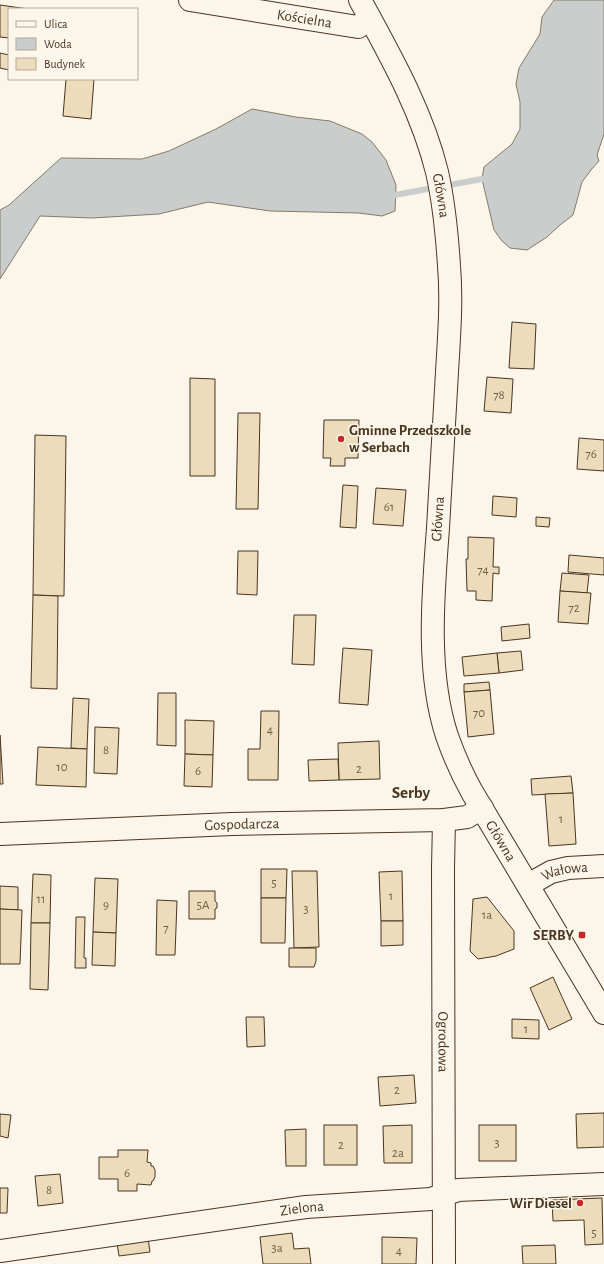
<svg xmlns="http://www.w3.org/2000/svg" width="604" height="1264" font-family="'Alegreya Sans',sans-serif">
<rect width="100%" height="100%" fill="#fbf6e9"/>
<g fill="#c9cecd" stroke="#887966">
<polygon points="554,0 604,0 604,134 597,155 599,161 591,170 582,182 573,215 560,225 547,237 527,250 510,248 502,241 494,230 482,179 484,167 512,144 520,129 520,102 516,84 519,68 540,34 542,17"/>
<polygon points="252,109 296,117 330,121 362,134 372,142 386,160 396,185 395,211 382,216 359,213 270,211 208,202 159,214 92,218 40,216 0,279 0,210 9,205 61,158 142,159 169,151 216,129"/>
</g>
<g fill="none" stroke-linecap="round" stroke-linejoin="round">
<polyline stroke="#c9cecd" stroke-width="6" points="395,195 482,179"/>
</g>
<g fill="#ecdcbc" stroke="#4a3520">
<polygon points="0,5 28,9 9,9 9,38 0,37"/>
<polygon points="0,53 9,55 9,70 0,68"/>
<polygon points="66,79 94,79 91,119 63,116"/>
<polygon points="512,322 536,324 534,369 509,368"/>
<polygon points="487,377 513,379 511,413 484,411"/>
<polygon points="190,378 215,379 215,476 190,476"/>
<polygon points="238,413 260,413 258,509 236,509"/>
<polygon points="324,420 359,420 358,458 345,458 345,466 330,466 331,458 323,458"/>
<polygon points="35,435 66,436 64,596 33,595"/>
<polygon points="579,438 604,440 604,471 577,469"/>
<polygon points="343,485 358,486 356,528 340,527"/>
<polygon points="376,488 406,490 403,526 373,524"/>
<polygon points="493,496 517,498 516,517 492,515"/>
<polygon points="536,517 550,518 549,527 536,526"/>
<polygon points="468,537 494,538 493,567 499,567 499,574 493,573 492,601 476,600 476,591 467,591 466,559 468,559"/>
<polygon points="238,551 258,551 257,595 237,594"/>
<polygon points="569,555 604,558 604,575 568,572"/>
<polygon points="562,573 589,575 587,593 560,591"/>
<polygon points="560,591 591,593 588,624 558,622"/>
<polygon points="33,595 58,596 57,689 31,688"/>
<polygon points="294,615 316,615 314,665 292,664"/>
<polygon points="529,624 530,638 502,641 501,627"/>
<polygon points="343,648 372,650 368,705 339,703"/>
<polygon points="521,651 523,670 499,673 497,653"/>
<polygon points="497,653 499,673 464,676 462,657"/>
<polygon points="489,682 490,690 464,692 464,684"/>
<polygon points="490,690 494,734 468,737 464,692"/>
<polygon points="158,693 176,693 176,746 157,745"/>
<polygon points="73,698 89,699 87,749 71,748"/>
<polygon points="261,711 279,711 278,780 248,780 248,749 260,749"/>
<polygon points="185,720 214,721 213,755 185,754"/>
<polygon points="95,727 119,728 117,774 94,773"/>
<polygon points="0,735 3,784 0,784"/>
<polygon points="379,741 380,779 339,780 338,743"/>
<polygon points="38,747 87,749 86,787 36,785"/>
<polygon points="185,754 213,755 212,787 184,786"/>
<polygon points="338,759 339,780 309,781 308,760"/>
<polygon points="571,776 573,793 532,795 531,779"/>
<polygon points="573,793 576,844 549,846 545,794"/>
<polygon points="261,869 287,869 286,898 261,898"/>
<polygon points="292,871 317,871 319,947 294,948"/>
<polygon points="402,871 403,921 381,921 379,872"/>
<polygon points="33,874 51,875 50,923 31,923"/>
<polygon points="95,878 118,879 116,933 93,932"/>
<polygon points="0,886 18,887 18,910 0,909"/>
<polygon points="189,891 215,891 215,901 217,903 217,908 215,909 215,919 189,919"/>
<polygon points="487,897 514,931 514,949 496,956 478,959 470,951 473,899"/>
<polygon points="261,898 286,898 285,943 261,943"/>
<polygon points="157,900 177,901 175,955 156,955"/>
<polygon points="0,909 22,910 20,964 0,964"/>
<polygon points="76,917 85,917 84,958 86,958 86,968 75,968"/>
<polygon points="381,921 403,921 403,945 381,946"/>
<polygon points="31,923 50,923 48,990 30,989"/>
<polygon points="93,932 116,933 115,966 92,965"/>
<polygon points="289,948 316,948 316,961 314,967 289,967"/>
<polygon points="553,977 572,1019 549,1030 530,988"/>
<polygon points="246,1017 264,1017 265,1046 247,1047"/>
<polygon points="512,1019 539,1020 539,1039 512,1038"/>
<polygon points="414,1075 416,1103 380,1106 378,1077"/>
<polygon points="604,1113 604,1147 577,1148 576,1114"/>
<polygon points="0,1114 11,1115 8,1138 0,1136"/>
<rect x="324" y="1125" width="33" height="40"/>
<polygon points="412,1125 412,1163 384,1163 383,1126"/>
<rect x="479" y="1125" width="37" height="36"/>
<polygon points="306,1129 306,1166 286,1166 285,1130"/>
<polygon points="118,1150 148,1150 147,1162 151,1163 151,1166 153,1166 155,1170 155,1177 153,1181 152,1181 151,1185 137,1184 137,1191 118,1191 118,1179 99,1179 99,1157 118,1157"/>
<polygon points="60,1174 63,1203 38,1206 35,1176"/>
<polygon points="0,1188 8,1188 7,1213 0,1213"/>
<polygon points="602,1198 603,1244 585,1245 584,1220 553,1221 552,1200"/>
<polygon points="292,1233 294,1249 309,1248 311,1264 263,1264 260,1237"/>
<polygon points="382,1237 417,1238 416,1264 382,1264"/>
<polygon points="148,1238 150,1252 119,1256 117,1243"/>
<polygon points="555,1245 556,1264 523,1264 522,1246"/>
</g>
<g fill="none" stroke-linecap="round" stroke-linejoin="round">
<defs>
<g id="minor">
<path id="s1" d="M 190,0 L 358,27 L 370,19"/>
<path id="s2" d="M 444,820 L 443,868 L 444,1264"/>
<path id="s3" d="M 0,834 L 232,824 L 444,820 L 467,817 L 482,808"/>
<path id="s4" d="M 528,885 L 551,872 L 568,868 L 604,866"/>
<path id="s5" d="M 0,1251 L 306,1207 L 431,1199 L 458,1190 L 604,1184"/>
</g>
<g id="major">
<path id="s6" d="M 360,0 C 390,55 422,111 437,172 C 444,203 447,234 449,266 C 452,301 449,337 447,372 C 444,424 441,476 438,528 C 433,595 426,672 447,736 C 454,756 462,774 472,792 L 604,1013"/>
</g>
</defs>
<use href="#minor" stroke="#4a3520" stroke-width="24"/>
<use href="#major" stroke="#4a3520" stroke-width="24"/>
<use href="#minor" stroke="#fbf6e9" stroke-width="22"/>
<use href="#major" stroke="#fbf6e9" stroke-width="22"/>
</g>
<g fill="#c62828" stroke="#fbf6e9" stroke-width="1.5">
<circle cx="341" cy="439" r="4"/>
<rect x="578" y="931" width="8" height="8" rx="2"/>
<circle cx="580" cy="1203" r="4"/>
</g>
<g text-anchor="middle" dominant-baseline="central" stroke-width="3" stroke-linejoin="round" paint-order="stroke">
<g font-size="13" fill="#725f47">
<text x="499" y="395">78</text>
<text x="591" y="454">76</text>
<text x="389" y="507">61</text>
<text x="483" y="570">74</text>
<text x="574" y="608">72</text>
<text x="479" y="713">70</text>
<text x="270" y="730">4</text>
<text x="106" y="750">8</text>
<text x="62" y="767">10</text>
<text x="359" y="769">2</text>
<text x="198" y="771">6</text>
<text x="561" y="819">1</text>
<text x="274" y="883">5</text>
<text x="391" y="896">1</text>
<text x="41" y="899">11</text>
<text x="106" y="905">9</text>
<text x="203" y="905">5A</text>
<text x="306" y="909">3</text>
<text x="487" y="915">1a</text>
<text x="166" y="928">7</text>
<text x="526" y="1029">1</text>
<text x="397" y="1090">2</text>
<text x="497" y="1143">3</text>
<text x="341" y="1145">2</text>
<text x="398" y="1153">2a</text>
<text x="127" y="1173">6</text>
<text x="49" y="1190">8</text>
<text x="594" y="1233">5</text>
<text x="277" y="1248">3a</text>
<text x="399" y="1251">4</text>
</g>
<g font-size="15" fill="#4a3520" stroke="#fbf6e9">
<text stroke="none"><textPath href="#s1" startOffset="116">Kościelna</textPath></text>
<text stroke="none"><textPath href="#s6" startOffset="213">Główna</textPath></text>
<text transform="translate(438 519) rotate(-86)">Główna</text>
<text stroke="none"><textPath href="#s3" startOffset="242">Gospodarcza</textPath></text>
<text stroke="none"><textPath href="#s6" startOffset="874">Główna</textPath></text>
<text stroke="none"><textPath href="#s4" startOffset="40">Wałowa</textPath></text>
<text stroke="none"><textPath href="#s2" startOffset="222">Ogrodowa</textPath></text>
<text stroke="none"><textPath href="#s5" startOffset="305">Zielona</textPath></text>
</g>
<g font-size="15" font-weight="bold" fill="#4a3520" stroke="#fbf6e9" text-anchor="end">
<text x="349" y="430" text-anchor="start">Gminne Przedszkole<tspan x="349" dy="17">w Serbach</tspan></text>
<text x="574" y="935">SERBY</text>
<text x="572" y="1203">Wir Diesel</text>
</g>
<g font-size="17" font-weight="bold" fill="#4a3520" stroke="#fbf6e9">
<text x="411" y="792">Serby</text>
</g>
</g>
<rect x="8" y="8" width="130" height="72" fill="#fbf6e9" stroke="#b4a999"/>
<rect x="16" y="21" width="20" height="6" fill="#fbf6e9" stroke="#b4a999"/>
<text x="44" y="28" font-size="12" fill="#4a3520">Ulica</text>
<rect x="16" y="38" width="20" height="12" fill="#c9cecd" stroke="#b4a999"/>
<text x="44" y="48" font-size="12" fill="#4a3520">Woda</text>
<rect x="16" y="58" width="20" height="12" fill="#ecdcbc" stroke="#b4a999"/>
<text x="44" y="68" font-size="12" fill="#4a3520">Budynek</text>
</svg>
